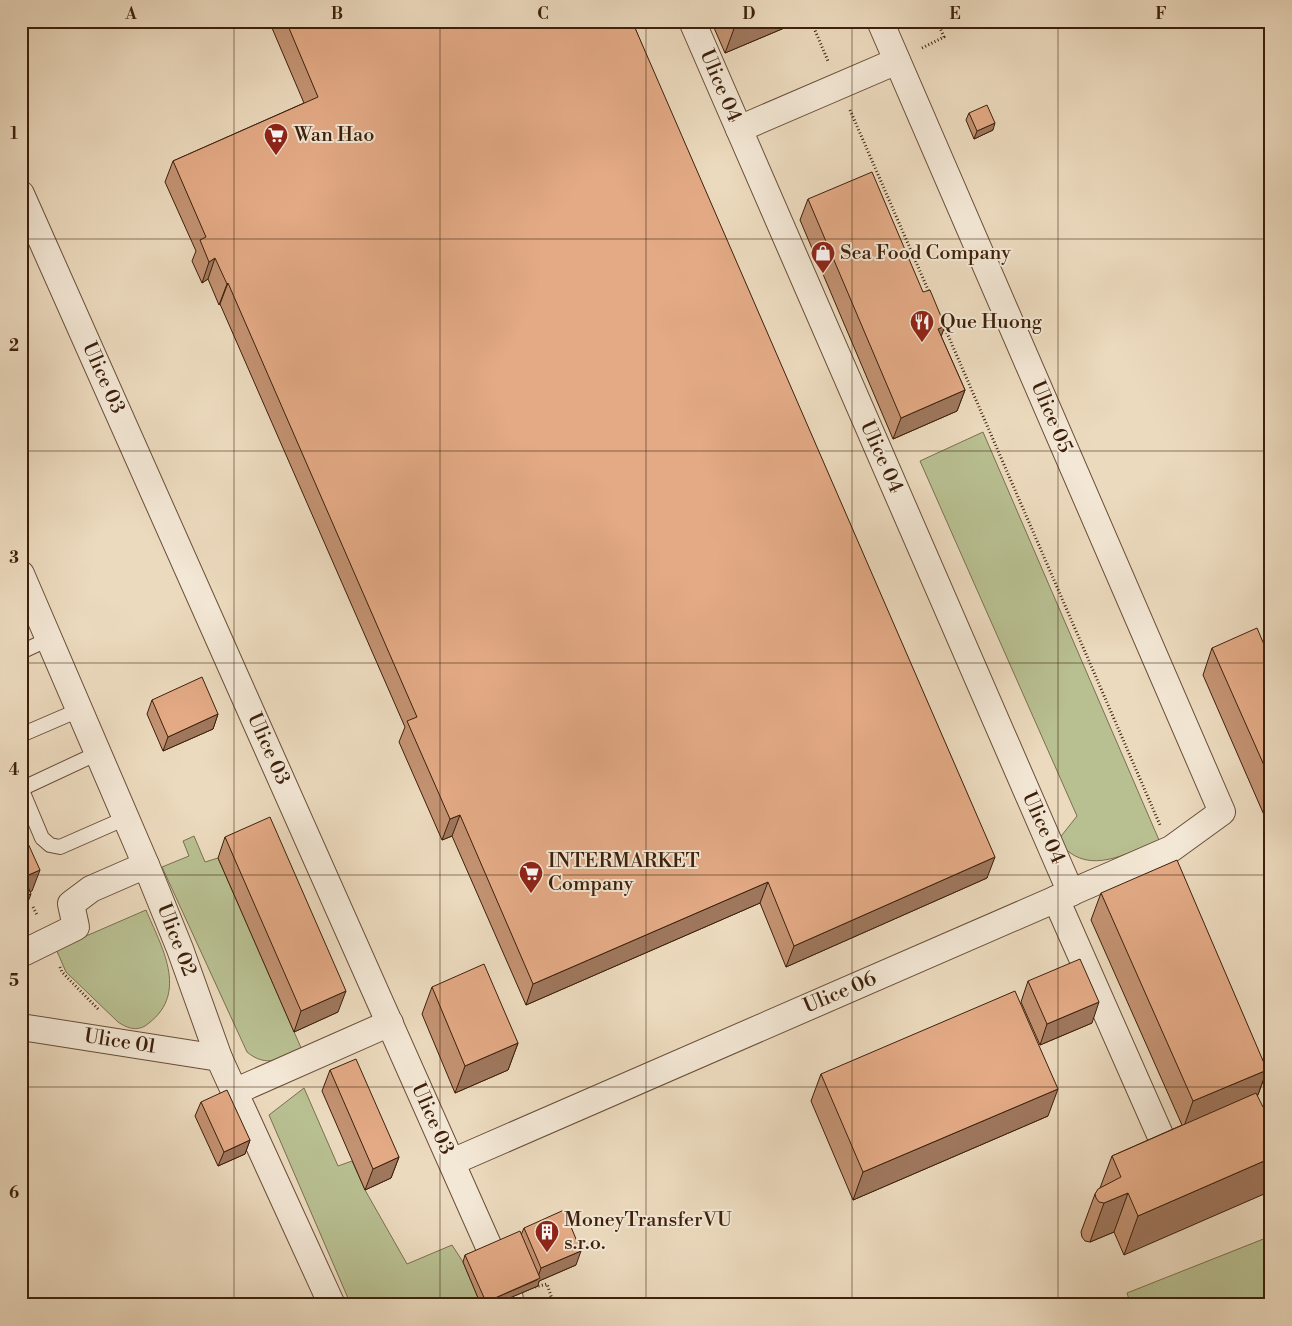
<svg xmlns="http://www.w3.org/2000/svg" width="1292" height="1326" font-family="'Libre Bodoni',serif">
<rect width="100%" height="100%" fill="#ecdabe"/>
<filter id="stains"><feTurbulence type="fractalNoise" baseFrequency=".004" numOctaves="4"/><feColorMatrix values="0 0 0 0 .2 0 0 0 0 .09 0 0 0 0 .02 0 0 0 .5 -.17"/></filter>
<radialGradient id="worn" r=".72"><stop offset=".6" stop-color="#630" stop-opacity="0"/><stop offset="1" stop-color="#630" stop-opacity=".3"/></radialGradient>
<g fill="#b8bf91" stroke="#7a704e">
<path d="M 983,432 L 1159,840 C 1132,851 1096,873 1069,852 C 1065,849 1061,844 1058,840 L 1077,816 L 920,461 Z"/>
<path d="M 194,836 L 205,862 L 218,858 L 302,1050 C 282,1059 266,1068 247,1052 L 162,867 L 189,856 L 183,841 Z"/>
<path d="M 146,910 C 161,946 189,992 149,1023 C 139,1032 128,1029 118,1022 L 66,972 L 56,949 Z"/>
<polygon points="304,1088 338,1166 352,1161 365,1190 407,1264 452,1245 463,1262 481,1305 351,1305 269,1115"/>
<polygon points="1271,1236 1271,1305 1131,1305 1127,1293"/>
</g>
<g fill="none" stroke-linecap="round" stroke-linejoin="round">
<defs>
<g id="lane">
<polyline points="21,652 49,639"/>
<polyline points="21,735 79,710"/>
<polyline points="21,788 42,838 50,845 60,847 126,818"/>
<polyline points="21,789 98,753"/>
</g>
<g id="street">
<polyline points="692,21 1071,893"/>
<polyline points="739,129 897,61"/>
<polyline points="21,194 497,1265 508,1289 511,1305"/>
<polyline points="21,574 146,865 180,949 219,1058 332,1305"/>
<polyline points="1056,899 1165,1146"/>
<polyline points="21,954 76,927 71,904 91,889 146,865"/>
<polyline points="21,1027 219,1058"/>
<polyline points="234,1092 390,1023"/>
<polyline points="452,1162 1171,849 1222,812 880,21"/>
</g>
</defs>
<use href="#lane" stroke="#694e38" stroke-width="16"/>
<use href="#street" stroke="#694e38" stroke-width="28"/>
<g stroke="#3d200b" stroke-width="3" stroke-dasharray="1 2.5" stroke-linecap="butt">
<polyline points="811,21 828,61"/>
<polyline points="922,48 944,37 937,21"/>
<polyline points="850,110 929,292"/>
<polyline points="944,326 1160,825"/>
<polyline points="33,907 37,915"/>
<polyline points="60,967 62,972 99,1010"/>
<polyline points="1264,1072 1271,1088"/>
<polyline points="535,1287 547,1284 554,1305"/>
</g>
<use href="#lane" stroke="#f3e7d5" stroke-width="14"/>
<use href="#street" stroke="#f3e7d5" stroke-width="26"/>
</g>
<g fill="#c39272" stroke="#3d200b">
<polygon points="269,21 632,21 987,878 786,967 760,903 526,1005 452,836 442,840 399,742 405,727 220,304 219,305 208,279 202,283 192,261 196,251 165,182 173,161 304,103"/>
<polygon points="711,21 790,21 789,26 725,53"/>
<polygon points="969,113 993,130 974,139 966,120"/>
<polygon points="808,199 923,292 945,326 941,336 965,390 957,411 893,439 800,220"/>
<polygon points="1212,648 1271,661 1271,831 1203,675"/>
<polygon points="152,700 218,714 213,729 163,751 147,714"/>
<polygon points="225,837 338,1012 294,1032 218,858"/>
<polygon points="1101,893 1267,1070 1258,1095 1124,1255 1114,1232 1090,1242 1085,1241 1082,1237 1081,1232 1095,1194 1100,1188 1112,1156 1182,1125 1091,920"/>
<polygon points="1028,981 1092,1023 1040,1045 1021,1002"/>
<polygon points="432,987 518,1043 508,1070 455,1093 422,1014"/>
<polygon points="330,1070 399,1157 391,1178 365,1190 322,1091"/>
<polygon points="821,1074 1048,1116 853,1200 811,1101"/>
<polygon points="201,1102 250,1140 245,1154 218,1166 195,1116"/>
<polygon points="524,1228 576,1265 539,1281 538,1286 493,1305 481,1305 463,1262 465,1255 521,1235"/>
</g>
<g fill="#9f775d" stroke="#3d200b">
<polygon points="745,21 790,21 789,26 725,53 735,26"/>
<polygon points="995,123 993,130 974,139 977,131"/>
<polygon points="215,258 208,279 202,283 209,262"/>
<polygon points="228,283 220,304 219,305 227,284"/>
<polygon points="945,326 937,347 938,329"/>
<polygon points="965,390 957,411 893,439 901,418"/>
<polygon points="218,714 213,729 163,751 168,737"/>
<polygon points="460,815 452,836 442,840 450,819"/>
<polygon points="995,857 987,878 786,967 794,946"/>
<polygon points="40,870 32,891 21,896 24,877"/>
<polygon points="768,882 760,903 526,1005 533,984"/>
<polygon points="31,894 23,915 21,916 21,898"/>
<polygon points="346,991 338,1012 294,1032 301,1011"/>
<polygon points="1099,1002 1092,1023 1040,1045 1047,1024"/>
<polygon points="518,1043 508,1070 455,1093 465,1066"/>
<polygon points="1267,1070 1257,1097 1183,1129 1193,1101"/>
<polygon points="1058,1089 1048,1116 853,1200 863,1172"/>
<polygon points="250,1140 245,1154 218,1166 224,1152"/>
<polygon points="399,1157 391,1178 365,1190 373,1169"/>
<polygon points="1271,1158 1271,1191 1124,1255 1138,1216"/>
<polygon points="1128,1193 1114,1232 1090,1242 1104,1203"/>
<polygon points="581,1251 576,1265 539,1281 538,1286 493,1305 484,1305 486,1302 537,1280 541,1268"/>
</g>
<g fill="#e3aa85" stroke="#3d200b">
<polygon points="286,21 632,21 995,857 794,946 768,882 533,984 460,815 450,819 407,721 417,717 228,283 227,284 215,258 209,262 200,240 206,237 173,161 318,97"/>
<polygon points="732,21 745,21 735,26"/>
<polygon points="987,105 995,123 977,131 969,113"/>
<polygon points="872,172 923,292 930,290 945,326 938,329 965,390 901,418 808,199"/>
<polygon points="1257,628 1271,661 1271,781 1212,648"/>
<polygon points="202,677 218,714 168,737 152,700"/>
<polygon points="270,817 346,991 301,1011 225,837"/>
<polygon points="21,828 40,870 24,877 31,894 21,898"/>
<polygon points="1177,860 1267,1070 1193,1101 1101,893"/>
<polygon points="1080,959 1099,1002 1047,1024 1028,981"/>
<polygon points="484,964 518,1043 465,1066 432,987"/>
<polygon points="1015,991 1058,1089 863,1172 821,1074"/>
<polygon points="356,1059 399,1157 373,1169 330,1070"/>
<polygon points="227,1090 250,1140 224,1152 201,1102"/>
<polygon points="1256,1093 1263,1107 1271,1104 1271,1158 1138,1216 1128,1193 1104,1203 1099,1202 1096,1198 1095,1194 1098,1189 1121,1177 1112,1156"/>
<polygon points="564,1210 581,1251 541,1268 524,1228"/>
<polygon points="520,1231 540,1278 486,1302 465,1255"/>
</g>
<path fill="none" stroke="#3d200b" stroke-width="1" stroke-opacity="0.55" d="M 234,21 L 234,1305M 440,21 L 440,1305M 646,21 L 646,1305M 852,21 L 852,1305M 1058,21 L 1058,1305M 21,239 L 1271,239M 21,451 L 1271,451M 21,663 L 1271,663M 21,875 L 1271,875M 21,1087 L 1271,1087"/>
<defs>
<symbol id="supermarket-pin" viewBox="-11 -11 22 30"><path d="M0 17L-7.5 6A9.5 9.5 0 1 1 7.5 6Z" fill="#8f2418" stroke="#f3e7d5"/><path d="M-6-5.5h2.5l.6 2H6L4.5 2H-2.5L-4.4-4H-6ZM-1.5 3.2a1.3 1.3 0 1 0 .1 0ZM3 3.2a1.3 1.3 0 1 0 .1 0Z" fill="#fff"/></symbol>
<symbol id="shop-pin" viewBox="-11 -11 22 30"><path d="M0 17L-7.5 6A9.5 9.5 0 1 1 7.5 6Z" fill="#8f2418" stroke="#f3e7d5"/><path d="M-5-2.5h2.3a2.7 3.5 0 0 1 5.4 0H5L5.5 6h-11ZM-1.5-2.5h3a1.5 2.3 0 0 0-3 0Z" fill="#fff"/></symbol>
<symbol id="restaurant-pin" viewBox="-11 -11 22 30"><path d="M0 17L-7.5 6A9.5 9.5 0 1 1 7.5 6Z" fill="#8f2418" stroke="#f3e7d5"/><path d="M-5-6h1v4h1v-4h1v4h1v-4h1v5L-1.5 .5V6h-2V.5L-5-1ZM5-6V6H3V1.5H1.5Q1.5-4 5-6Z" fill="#fff"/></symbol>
<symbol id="building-pin" viewBox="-11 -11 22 30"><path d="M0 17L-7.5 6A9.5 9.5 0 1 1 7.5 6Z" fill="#8f2418" stroke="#f3e7d5"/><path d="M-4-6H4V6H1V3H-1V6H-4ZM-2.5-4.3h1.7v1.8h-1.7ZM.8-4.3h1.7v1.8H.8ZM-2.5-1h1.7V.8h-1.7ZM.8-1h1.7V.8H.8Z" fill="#fff"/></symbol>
</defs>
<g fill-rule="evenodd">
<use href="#supermarket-pin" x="262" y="121" width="28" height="38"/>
<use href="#shop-pin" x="809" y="239" width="28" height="38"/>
<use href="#restaurant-pin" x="908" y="308" width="28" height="38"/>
<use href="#supermarket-pin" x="517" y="859" width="28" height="38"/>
<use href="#building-pin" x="533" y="1218" width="28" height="38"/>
</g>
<g text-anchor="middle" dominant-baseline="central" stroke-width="4" stroke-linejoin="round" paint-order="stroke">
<g font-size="20" fill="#3d200b" stroke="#f3e7d5">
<text transform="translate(720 86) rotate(67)">Ulice 04</text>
<text transform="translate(103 378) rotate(66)">Ulice 03</text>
<text transform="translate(1051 417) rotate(67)">Ulice 05</text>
<text transform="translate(881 457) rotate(66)">Ulice 04</text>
<text transform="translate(268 749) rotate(66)">Ulice 03</text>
<text transform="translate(1043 828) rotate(66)">Ulice 04</text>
<text transform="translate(176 940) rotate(69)">Ulice 02</text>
<text transform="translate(840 993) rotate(-23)">Ulice 06</text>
<text transform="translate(120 1042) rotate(9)">Ulice 01</text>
<text transform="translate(432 1119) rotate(66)">Ulice 03</text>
</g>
<g font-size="20" fill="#3d200b" stroke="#f3e7d5" text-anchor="start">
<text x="294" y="135">Wan Hao</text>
<text x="840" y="253">Sea Food Company</text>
<text x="940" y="322">Que Huong</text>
<text x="548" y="861">INTERMARKET<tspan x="548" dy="23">Company</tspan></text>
<text x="564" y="1220">MoneyTransferVU<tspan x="564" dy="23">s.r.o.</tspan></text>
</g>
</g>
<rect width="1292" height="1326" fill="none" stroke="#ecdabe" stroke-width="55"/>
<rect x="28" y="28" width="1236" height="1270" fill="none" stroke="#3d200b" stroke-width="2"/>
<g font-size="16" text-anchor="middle" font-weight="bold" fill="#3d200b">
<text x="131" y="19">A</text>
<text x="337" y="19">B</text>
<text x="543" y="19">C</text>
<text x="749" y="19">D</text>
<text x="955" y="19">E</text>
<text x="1161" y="19">F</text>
<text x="14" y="139">1</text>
<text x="14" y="351">2</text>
<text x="14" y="563">3</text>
<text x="14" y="775">4</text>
<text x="14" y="986">5</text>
<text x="14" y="1198">6</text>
</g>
<rect width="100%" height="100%" filter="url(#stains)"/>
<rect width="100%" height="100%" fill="url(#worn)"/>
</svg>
